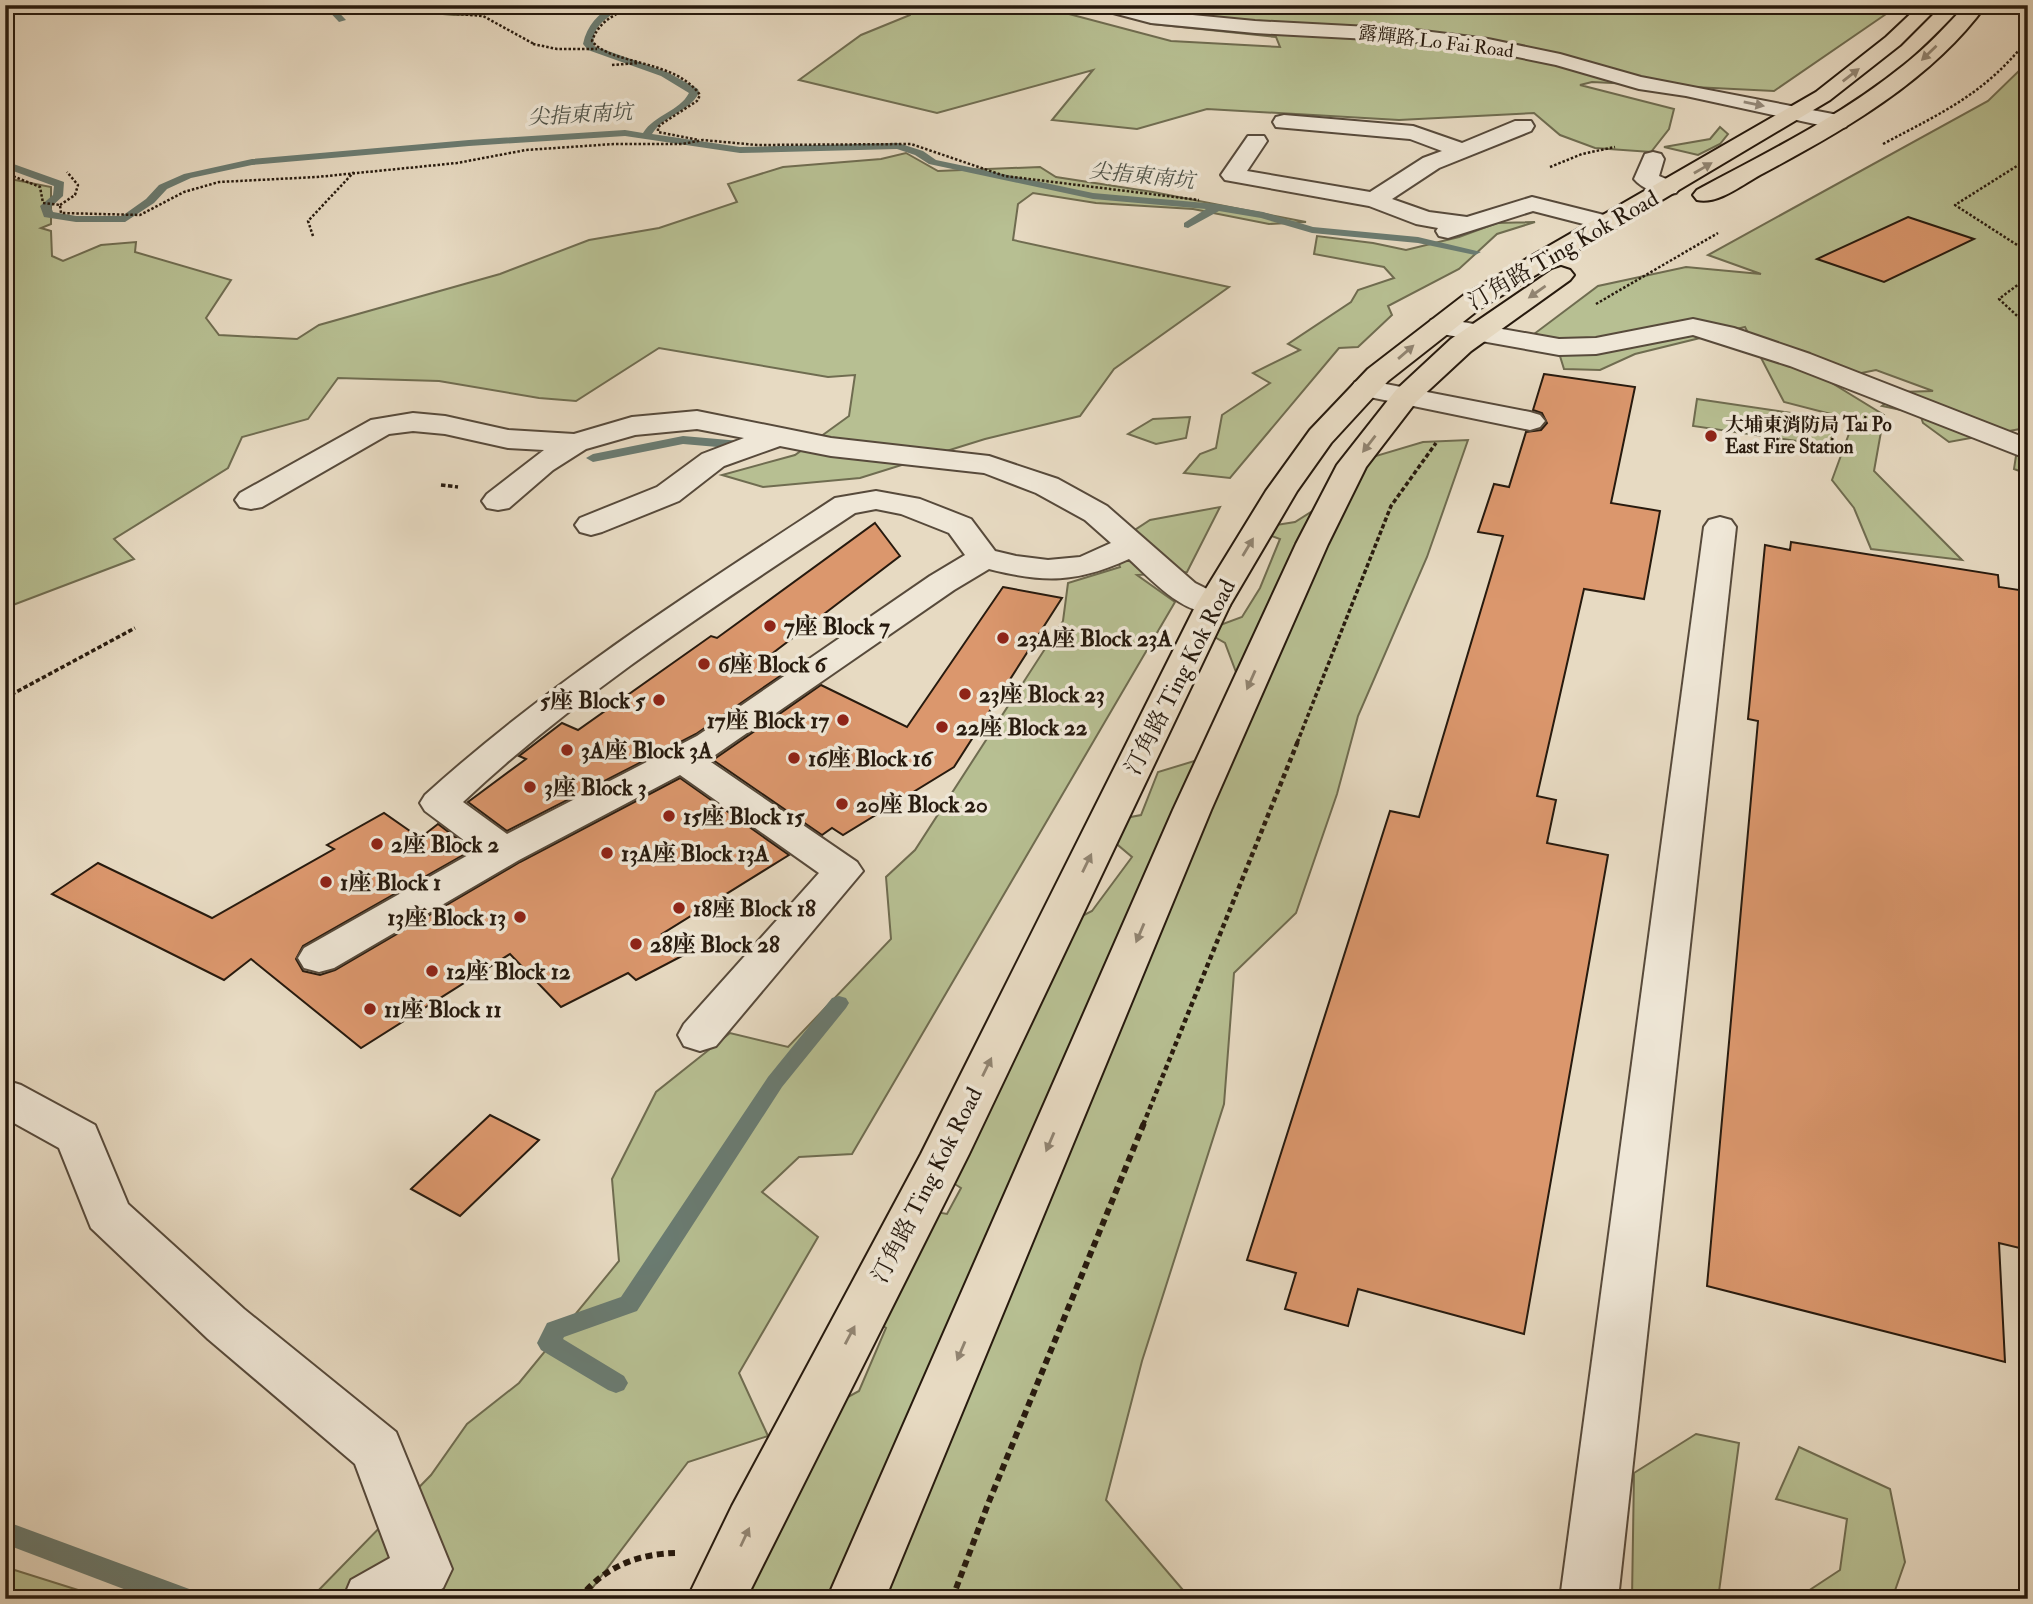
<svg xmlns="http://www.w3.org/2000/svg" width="2033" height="1604" font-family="'IM FELL Double Pica','Noto Serif TC',serif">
<rect width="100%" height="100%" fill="#e7dac2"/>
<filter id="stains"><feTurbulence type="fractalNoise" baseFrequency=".00286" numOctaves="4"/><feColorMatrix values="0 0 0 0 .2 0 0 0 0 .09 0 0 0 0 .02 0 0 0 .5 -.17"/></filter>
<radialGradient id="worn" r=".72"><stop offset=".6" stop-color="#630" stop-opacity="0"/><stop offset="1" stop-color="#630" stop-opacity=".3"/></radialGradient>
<g fill="#b7bf92" stroke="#6f6c50" stroke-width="2">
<polygon points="339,5 623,5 607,11 454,15"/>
<polygon points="912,5 1035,5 1171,41 1280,47 1276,37 1151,24 1162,5 1890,5 1889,12 1774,91 1592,82 1580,85 1674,109 1669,129 1651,152 1595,148 1560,135 1534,113 1399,120 1207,109 1137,129 1052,120 1093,70 937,113 799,80 861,35 910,15"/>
<polygon points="2028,62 2028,474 2014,469 2020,429 1949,442 1923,423 1920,414 1882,406 1900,392 1933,391 1876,370 1827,380 1884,415 1874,471 1962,560 1871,549 1854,508 1832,480 1854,420 1784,402 1745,327 1635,354 1600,370 1564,369 1559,353 1530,337 1598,286 1686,267 1761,274 1708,255 1988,101"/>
<polygon points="1720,127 1728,134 1720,144 1698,155 1664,147 1710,139"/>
<polygon points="906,153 938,171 1040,167 1056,177 1153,192 1306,222 1269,224 1193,209 1096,203 1033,193 1018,204 1013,240 1229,287 1114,369 1080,416 985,439 860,478 763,487 722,475 795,455 849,416 855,375 828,377 659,348 576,401 539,398 439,381 338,378 308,419 242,437 228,468 114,539 134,559 5,608 5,178 51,187 51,224 41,228 51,231 52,256 63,261 101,245 136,242 135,252 231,280 206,318 219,335 297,339 319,325 500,274 589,240 659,228 737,202 728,184 783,167 881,159"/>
<polygon points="1535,222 1497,234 1459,269 1388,306 1392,315 1358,347 1339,348 1230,478 1184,473 1200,454 1216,448 1222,415 1270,383 1253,373 1300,350 1288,344 1351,302 1358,290 1394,278 1384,267 1314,254 1317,236 1373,243 1406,250 1459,237 1497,223"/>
<polygon points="1697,399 1833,419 1831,446 1693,426"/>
<polygon points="1190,417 1186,438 1156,444 1128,434 1153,419"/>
<polygon points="1468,440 1427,557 1358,716 1337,794 1296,913 1234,973 1224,1104 1142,1361 1106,1500 1183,1590 1180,1599 758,1599 727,1546 795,1426 859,1391 886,1328 859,1311 908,1207 947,1214 961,1188 928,1167 1051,932 1092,911 1132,857 1093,824 1141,815 1158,772 1211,756 1248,704 1225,643 1204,631 1242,617 1260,588 1280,539 1252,529 1295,522 1341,493 1369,458 1423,442"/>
<polygon points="1220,507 1187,572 1137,575 1175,602 852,1154 799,1157 762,1192 818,1237 739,1373 768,1436 688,1462 584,1599 310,1599 431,1475 467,1424 519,1383 619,1261 612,1179 656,1092 730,1033 788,1047 891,939 886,877 915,850 1063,621 1068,583 1120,567 1112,545 1150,520"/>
<polygon points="1696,1434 1739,1443 1718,1599 1632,1599 1634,1473"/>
<polygon points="1799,1447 1890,1489 1905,1562 1892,1599 1796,1599 1840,1570 1847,1519 1776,1499"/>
<polygon points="5,1567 78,1590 142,1599 5,1599"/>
</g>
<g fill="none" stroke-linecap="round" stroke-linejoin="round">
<g fill="#6a7b71" fill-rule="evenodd">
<polygon points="323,5 332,5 346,20 339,22"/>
<path d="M 614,5 L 625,5 C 611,16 590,25 594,46 L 667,72 L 698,89 L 699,93 C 688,113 664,115 652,134 L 740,147 L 898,143 L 923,151 L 936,160 L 1093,193 L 1217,204 L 1263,212 L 1313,227 L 1418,237 L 1481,252 L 1475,255 L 1418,243 L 1312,233 L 1261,218 L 1219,211 L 1188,228 L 1184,227 L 1184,223 L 1206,209 L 1093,199 L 929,164 L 915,155 L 897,149 L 740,153 L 625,136 L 469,146 L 252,165 L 191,178 L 167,189 L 154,203 L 125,222 L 76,222 L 44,217 L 40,206 L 53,195 L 54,186 L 5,168 L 5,161 L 64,182 L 63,196 L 51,207 L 53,212 L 76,216 L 122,216 L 146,199 L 159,185 L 184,174 L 252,159 L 469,140 L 625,130 L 643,133 C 655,114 679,112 689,93 L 661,76 L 588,50 L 583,44 C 587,25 598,14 614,5 Z"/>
<polygon points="683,436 752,442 759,446 752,450 683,444 593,462 586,458 593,454"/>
<polygon points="839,996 846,998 849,1003 846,1008 782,1087 637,1311 564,1337 563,1339 624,1376 628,1383 624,1390 616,1393 608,1390 541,1350 537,1343 547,1323 621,1297 768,1077 832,998"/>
<polygon points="5,1521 192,1590 196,1599 150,1599 5,1544"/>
</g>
</g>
<g fill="#db976d" stroke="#271a0e" stroke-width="2">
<polygon points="1908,217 1974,239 1884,282 1817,259"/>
<polygon points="1544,374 1635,387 1611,503 1660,511 1644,599 1584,589 1537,796 1556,800 1547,843 1608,855 1524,1334 1358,1289 1348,1326 1285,1309 1296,1273 1247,1260 1390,811 1419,817 1503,536 1478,532 1494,484 1509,487 1526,432 1541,430 1547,423 1542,413 1533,410"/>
<polygon points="875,523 900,556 765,659 789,670 696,734 507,831 468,802 526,759 519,756 562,723 578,730 711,636 717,638"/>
<polygon points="1791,542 1998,575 1999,587 2026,591 2028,1250 1999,1243 2005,1362 1707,1286 1758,721 1748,719 1765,545 1790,550"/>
<polygon points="1003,587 1062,598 954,767 843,835 832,828 822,835 713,760 821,685 907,727"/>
<polygon points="680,778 789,855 662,934 684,955 636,980 628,973 561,1007 510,954 361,1048 251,959 224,980 52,894 98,863 212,918 334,849 327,845 384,813 420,838 438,824 472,850 303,946 296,959 303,971 320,975 335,970 520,862"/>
<polygon points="490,1115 539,1140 460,1216 411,1189"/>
</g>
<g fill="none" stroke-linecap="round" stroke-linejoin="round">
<defs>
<g id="minor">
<polygon points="1096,5 1128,5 1151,11 1255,21 1407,29 1488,39 1560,54 1641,77 1838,115 1846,117 1849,122 1846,127 1838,129 1686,96 1639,89 1556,65 1488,51 1407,41 1255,33 1151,23 1098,9"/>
<polygon points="1284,115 1413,126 1462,143 1515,121 1531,121 1534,126 1531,131 1439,168 1392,199 1429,212 1467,217 1532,197 1616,218 1619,223 1616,228 1607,230 1533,211 1448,238 1439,236 1436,231 1438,228 1416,224 1369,206 1225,180 1221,175 1248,136 1264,136 1267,141 1247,171 1370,192 1423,158 1442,151 1410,139 1276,127 1273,122 1276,117"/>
<path d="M 1653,152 L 1661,154 L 1664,159 L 1659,176 L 1676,183 L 1680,188 L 1676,193 C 1663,196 1643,190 1634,179 L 1645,154 Z"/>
<polygon points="1440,318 1559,339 1596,338 1693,319 1734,328 1810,354 2028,439 2028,459 1790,366 1693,335 1596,354 1559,355 1431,332 1427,326 1431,320"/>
<polygon points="1365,380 1530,412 1540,415 1545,421 1540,427 1530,430 1355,394 1351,388 1355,382"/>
<path d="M 697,411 L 831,438 L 989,456 L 1058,479 L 1107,506 L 1195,583 L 1225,598 L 1230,605 L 1225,612 C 1188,621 1154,582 1129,559 C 1076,583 1044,583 989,569 L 954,590 L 708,760 L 857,862 L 863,871 L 716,1046 L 700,1051 L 684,1046 L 678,1035 L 684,1024 L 819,873 L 680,775 L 519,860 L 334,968 L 319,972 L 304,968 L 298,958 L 304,948 L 477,850 L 425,811 L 420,803 L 425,795 C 551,681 693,591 835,498 L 876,491 L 920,499 L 971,519 L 995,551 L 1016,556 L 1048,560 L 1080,557 L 1111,543 L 1085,520 L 1036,493 L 984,473 L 831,456 L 780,446 L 724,466 L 679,501 L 602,532 L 591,535 L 580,532 L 575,525 L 580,518 L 657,487 L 702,454 L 744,438 L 697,429 L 635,435 L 586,449 L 553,470 L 509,508 L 498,510 L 487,508 L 482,501 L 487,494 L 544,450 L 508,448 L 445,434 L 413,431 L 389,434 L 262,507 L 251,509 L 240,507 L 235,500 L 240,493 L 371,420 L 413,413 L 445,416 L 508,430 L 574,434 L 632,417 ZM 876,509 L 901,514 L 949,533 L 965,555 L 930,576 L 697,736 L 507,834 L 463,802 C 582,690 720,603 855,513 Z"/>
<polygon points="1720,517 1731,520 1736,527 1618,1599 1560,1599 1704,527 1709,520"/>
<polygon points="5,1080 21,1085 95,1125 128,1204 244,1309 396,1432 452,1569 443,1588 425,1599 343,1599 351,1580 390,1558 355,1464 208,1339 91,1228 59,1148 5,1118"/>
</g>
<g id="major">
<polygon points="1920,5 1940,5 1900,45 1830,100 1482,307 1388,381 1331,443 1297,491 1230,605 969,1154 746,1599 687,1599 732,1506 921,1154 1196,605 1266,491 1310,430 1368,369 1464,295 1816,92 1886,37"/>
<path d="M 1966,5 L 1986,5 C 1931,81 1841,132 1760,175 C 1742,185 1717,205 1697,200 L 1693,195 L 1697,190 C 1768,152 1841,116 1904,65 C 1927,47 1946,26 1966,5 Z"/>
<polygon points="1561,267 1570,270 1574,275 1570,280 1471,351 1416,402 1366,467 1328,544 1211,810 885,1599 827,1599 1173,810 1296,544 1337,465 1396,390 1451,339 1552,270"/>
</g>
</defs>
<use href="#minor" stroke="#574a3b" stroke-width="4"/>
<use href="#major" stroke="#271a0e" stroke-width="4"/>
<g stroke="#271a0e" stroke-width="2.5" stroke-dasharray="2.5 2" stroke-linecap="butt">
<polyline points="340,5 483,16 534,44"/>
<path d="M 647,5 C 623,10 601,16 592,41 C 610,65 675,59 700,95 L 697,101 L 663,123 L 658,127 L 658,132 L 699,140"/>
<polyline points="533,44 557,49 597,49"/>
<polyline points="612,65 639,63"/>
<path d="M 1883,144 C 1943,112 1985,94 2028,39"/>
<polyline points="2028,159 1955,205 2028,252"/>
<polyline points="1550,167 1582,154 1615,147"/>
<polyline points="5,173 40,187 43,203 60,205 61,213 140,215 184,192 219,182 317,177 457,163 526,150 614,144 682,144 703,140 757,145 911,144 1005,176 1199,200"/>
<polyline points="60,205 75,195 78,185 67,172"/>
<polyline points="313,236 308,221 354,172"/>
<polyline points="2028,277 1999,299 2028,326"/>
<polyline points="1596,304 1718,233"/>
</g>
<g stroke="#271a0e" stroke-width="3.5" stroke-dasharray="4.5 2.5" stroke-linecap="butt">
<polyline points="441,485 458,487"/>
<polyline points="5,698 135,628"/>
<polyline points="1297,743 1391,506 1436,443"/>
</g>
<polyline stroke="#271a0e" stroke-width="4.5" stroke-dasharray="5 3.5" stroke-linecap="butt" points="1143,1125 1298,741"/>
<g stroke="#271a0e" stroke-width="6" stroke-dasharray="7 4.5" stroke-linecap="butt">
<path d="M 579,1599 C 603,1568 636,1554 675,1553"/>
<polyline points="952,1599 988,1504 1144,1123"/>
</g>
<use href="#minor" fill="#efe7d7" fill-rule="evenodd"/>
<use href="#major" fill="#e7dac2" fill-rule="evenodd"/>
</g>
<defs><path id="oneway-solid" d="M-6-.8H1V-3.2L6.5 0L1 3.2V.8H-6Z" transform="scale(1.75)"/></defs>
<g fill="#918471">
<use href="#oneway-solid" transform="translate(1929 53) rotate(136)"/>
<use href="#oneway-solid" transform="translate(1851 75) rotate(-38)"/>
<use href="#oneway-solid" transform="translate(1703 168) rotate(-30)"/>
<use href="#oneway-solid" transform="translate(1537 292) rotate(145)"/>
<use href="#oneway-solid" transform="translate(1406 352) rotate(-41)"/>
<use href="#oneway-solid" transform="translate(1369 444) rotate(128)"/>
<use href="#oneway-solid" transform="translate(1248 547) rotate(-59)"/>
<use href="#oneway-solid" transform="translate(1251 680) rotate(114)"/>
<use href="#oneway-solid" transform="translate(1087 863) rotate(-64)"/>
<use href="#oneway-solid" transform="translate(1140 933) rotate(113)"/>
<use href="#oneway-solid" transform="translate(987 1067) rotate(-64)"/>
<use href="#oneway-solid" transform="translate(1050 1142) rotate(113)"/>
<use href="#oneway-solid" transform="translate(850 1335) rotate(-62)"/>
<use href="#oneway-solid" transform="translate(961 1351) rotate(113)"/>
<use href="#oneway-solid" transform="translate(745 1537) rotate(-65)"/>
</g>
<use fill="#958b7d" href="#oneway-solid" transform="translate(1754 104) rotate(11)"/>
<g fill="#8f2418" stroke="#efe7d7" stroke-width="2.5">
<circle cx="1711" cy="436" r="7"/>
<circle cx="770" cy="626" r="7"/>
<circle cx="1003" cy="638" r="7"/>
<circle cx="704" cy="664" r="7"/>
<circle cx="965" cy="694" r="7"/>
<circle cx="659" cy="700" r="7"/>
<circle cx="843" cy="720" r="7"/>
<circle cx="942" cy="727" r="7"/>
<circle cx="567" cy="750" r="7"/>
<circle cx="794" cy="758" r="7"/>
<circle cx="530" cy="787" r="7"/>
<circle cx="842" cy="804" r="7"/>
<circle cx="669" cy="816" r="7"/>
<circle cx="377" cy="844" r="7"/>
<circle cx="607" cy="853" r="7"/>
<circle cx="326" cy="882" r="7"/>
<circle cx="679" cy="908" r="7"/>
<circle cx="520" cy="917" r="7"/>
<circle cx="636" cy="944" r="7"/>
<circle cx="432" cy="971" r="7"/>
<circle cx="370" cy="1009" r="7"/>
</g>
<g text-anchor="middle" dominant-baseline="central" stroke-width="7" stroke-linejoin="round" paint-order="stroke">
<g font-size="19" fill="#271a0e" stroke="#efe7d7">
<text transform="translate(1436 42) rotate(7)">露輝路 Lo Fai Road</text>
</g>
<g font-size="19" font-weight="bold" fill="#271a0e" stroke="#efe7d7" text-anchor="start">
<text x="1725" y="425">大埔東消防局 Tai Po<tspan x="1725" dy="22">East Fire Station</tspan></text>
</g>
<g font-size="21" font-style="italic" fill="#4e5248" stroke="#efe7d7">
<text transform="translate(580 115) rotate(-3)">尖指東南坑</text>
<text transform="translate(1142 176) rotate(6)">尖指東南坑</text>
</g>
<g font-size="23" fill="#271a0e" stroke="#efe7d7">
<text transform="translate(1563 250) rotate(-30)">汀角路 Ting Kok Road</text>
<text transform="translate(1180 677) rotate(-63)">汀角路 Ting Kok Road</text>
<text transform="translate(927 1185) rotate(-63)">汀角路 Ting Kok Road</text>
</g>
<g font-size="23" font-weight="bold" fill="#271a0e" stroke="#efe7d7" text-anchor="start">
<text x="784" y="626">7座 Block 7</text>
<text x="1017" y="638">23A座 Block 23A</text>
<text x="718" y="664">6座 Block 6</text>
<text x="979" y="694">23座 Block 23</text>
<text x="645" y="700" text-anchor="end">5座 Block 5</text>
<text x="829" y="720" text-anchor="end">17座 Block 17</text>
<text x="956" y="727">22座 Block 22</text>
<text x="581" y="750">3A座 Block 3A</text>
<text x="808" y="758">16座 Block 16</text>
<text x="544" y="787">3座 Block 3</text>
<text x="856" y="804">20座 Block 20</text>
<text x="683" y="816">15座 Block 15</text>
<text x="391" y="844">2座 Block 2</text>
<text x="621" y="853">13A座 Block 13A</text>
<text x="340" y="882">1座 Block 1</text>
<text x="693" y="908">18座 Block 18</text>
<text x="506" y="917" text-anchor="end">13座 Block 13</text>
<text x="650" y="944">28座 Block 28</text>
<text x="446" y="971">12座 Block 12</text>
<text x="384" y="1009">11座 Block 11</text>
</g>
</g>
<rect width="2033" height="1604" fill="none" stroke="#e7dac2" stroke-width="28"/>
<rect x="7" y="7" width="2019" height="1590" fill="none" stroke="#271a0e" stroke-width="3.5"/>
<rect x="14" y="14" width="2005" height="1576" fill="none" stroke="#271a0e" stroke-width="2"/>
<rect width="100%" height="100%" filter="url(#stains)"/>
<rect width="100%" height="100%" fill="url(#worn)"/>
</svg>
